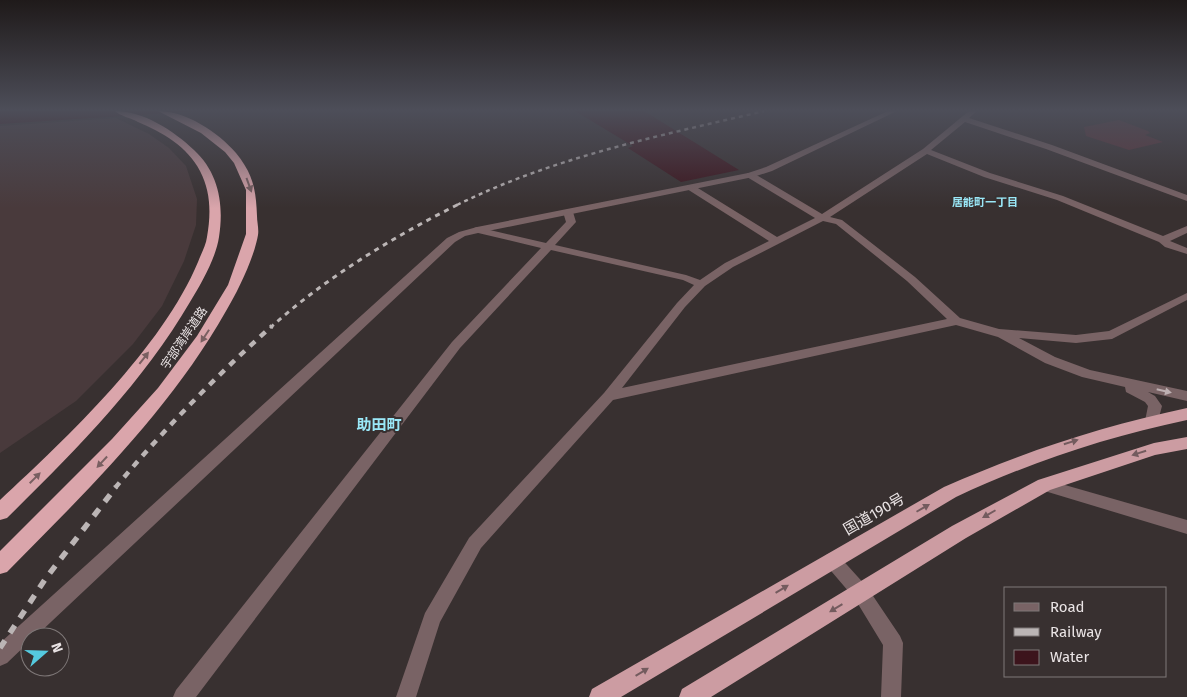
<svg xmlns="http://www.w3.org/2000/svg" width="1187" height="697" font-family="'Fira Sans','Noto Sans JP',sans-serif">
<rect width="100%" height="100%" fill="#383030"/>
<polygon fill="#493a3c" points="116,118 149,134 169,148 186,166 197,199 196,225 184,261 162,306 133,344 76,401 0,453 0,126"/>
<polygon fill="#5a3137" points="1119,120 1148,131 1150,133 1145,135 1163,142 1129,150 1086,136 1084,127"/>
<g fill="#3c141c">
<polygon points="0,111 198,111 0,124"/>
<polygon points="575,111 644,111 739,170 681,182 628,148 633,146"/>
</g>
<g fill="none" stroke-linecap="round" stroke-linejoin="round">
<g fill="#796365" fill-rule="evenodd">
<path d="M 969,111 L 977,111 L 969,118 L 1052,145 L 1187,195 L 1187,201 L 1046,149 L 965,122 L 931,150 L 990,173 L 1063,196 L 1163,236 L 1187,226 L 1187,233 L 1170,241 L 1187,248 L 1187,254 L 1165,247 L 1159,242 L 1057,200 L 984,177 L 927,154 L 830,217 L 842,220 L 915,277 L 960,318 L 999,329 L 1076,335 L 1109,331 L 1187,293 L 1187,300 L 1112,339 L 1076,343 L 1019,338 L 1055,357 L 1090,370 L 1187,391 L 1187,401 L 1148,392 L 1155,396 L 1162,406 L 1157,425 L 1152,426 L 1147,425 L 1145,421 L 1148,406 L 1145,402 L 1126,392 L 1125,387 L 1082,377 L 1045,363 L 998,337 L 956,325 L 613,400 L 481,548 L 440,622 L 416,697 L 396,697 L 425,613 L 469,538 L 604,393 L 677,303 L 694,285 L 683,280 L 551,250 L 460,348 L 196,697 L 173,697 L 176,690 L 452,342 L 541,248 L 474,232 L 474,228 L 477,227 L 546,243 L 566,222 L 563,212 L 568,209 L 573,212 L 576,222 L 555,245 L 686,275 L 700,280 L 725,263 L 769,241 L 687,189 L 687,185 L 693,185 L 777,237 L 815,218 L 747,177 L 747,173 L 753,173 L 822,214 L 923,149 ZM 823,221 L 836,224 L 907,281 L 947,319 L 622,388 L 685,307 L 705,286 L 733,267 Z"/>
<polygon points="1044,479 1187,520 1187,534 1038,489 1036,485 1038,481"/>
<polygon points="832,552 838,555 867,587 900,636 903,643 901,697 881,697 883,645 855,599 826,565 823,560 826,555"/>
</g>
<polygon fill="#796365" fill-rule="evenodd" points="888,111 897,111 772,171 753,177 478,233 465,236 455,242 35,637 30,637 30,641 7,663 0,666 0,643 447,238 459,232 477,227 748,173 766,167"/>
<g fill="#cc9ca2" fill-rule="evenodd">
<path d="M 1187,408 L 1187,420 C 1106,437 1031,462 956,497 L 621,697 L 589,697 L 592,689 L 944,487 C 1023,452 1102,426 1187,408 Z"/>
<polygon points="1187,437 1187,449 1155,455 1050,490 966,538 711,697 679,697 682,689 952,526 1038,480 1154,443"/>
</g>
<g fill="#daa5ab" fill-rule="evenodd">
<path d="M 115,111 C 144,111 174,131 194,150 C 219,173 224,205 219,237 C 216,258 201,284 190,302 C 142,384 74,452 7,518 L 0,520 L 0,500 C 68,437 162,348 198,262 C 201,254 206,245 207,237 C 211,214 211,192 200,171 C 188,147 162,132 138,122 C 131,118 120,116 115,111 Z"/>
<path d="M 158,111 C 186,111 218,132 236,153 C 253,174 256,189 257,216 C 257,222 259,229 258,235 C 254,258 238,291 226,311 C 170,410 87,491 7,572 L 0,574 L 0,551 L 112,439 L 158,388 L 197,336 L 228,285 L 246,234 L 246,190 L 234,163 L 225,152 L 201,133 Z"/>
</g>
<path stroke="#bbb5b5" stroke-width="2.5" stroke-dasharray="4 4" stroke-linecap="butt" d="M 457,205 C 554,157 659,136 764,111"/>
<path stroke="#bbb5b5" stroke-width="3" stroke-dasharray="5 5" stroke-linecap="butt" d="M 270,328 C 325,278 393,237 459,204"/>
<path stroke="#bbb5b5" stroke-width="4.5" stroke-dasharray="7 7" stroke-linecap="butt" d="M 115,488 C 165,428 214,378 272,326"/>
<polyline stroke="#bbb5b5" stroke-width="5.5" stroke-dasharray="9 9" stroke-linecap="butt" points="0,648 46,578 116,487"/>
</g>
<defs><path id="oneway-solid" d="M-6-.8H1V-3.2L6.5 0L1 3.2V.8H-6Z" transform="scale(1.25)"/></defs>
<g fill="#795f61">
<use href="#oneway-solid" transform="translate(249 185) rotate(70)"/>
<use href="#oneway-solid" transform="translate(205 336) rotate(123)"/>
<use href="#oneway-solid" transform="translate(144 358) rotate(-52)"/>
<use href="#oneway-solid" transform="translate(102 462) rotate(133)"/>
<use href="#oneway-solid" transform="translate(35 478) rotate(-45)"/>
</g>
<use fill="#bdb0b2" href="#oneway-solid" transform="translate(1164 391) rotate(13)"/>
<g fill="#735b5e">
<use href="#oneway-solid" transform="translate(1071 442) rotate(-17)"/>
<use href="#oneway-solid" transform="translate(1139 453) rotate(162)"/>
<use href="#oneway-solid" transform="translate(923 508) rotate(-30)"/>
<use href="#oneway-solid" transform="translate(989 514) rotate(150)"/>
<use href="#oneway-solid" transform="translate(782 589) rotate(-31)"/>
<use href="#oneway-solid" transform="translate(836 608) rotate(149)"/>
<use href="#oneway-solid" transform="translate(642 672) rotate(-31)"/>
</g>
<linearGradient id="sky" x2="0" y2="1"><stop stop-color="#1f1a1a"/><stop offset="0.53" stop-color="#4d4e59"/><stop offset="1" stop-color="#4d4e59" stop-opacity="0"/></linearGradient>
<rect width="1187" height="208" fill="url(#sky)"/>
<g text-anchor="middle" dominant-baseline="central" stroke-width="4" stroke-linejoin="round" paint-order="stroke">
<g font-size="11" font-weight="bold" fill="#9ae8f8" stroke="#383030">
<text x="985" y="202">居能町一丁目</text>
</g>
<g font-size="12" fill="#eae4e5" stroke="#383030">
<text transform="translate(184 338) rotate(-56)">宇部湾岸道路</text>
</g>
<g font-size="15" font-weight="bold" fill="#9ae8f8" stroke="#383030">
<text x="379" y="425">助田町</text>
</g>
<g font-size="15" fill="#eae4e5" stroke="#383030">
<text transform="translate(874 514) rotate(-30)">国道190号</text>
</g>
</g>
<rect x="1004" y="587" width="162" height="90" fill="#383030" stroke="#7f7878"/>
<rect x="1014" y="603" width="25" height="8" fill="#796365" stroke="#7f7878"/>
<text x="1050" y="612" font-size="15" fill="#eae4e5">Road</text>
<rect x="1014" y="628" width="25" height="8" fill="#bbb5b5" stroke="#7f7878"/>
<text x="1050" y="637" font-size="15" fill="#eae4e5">Railway</text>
<rect x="1014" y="650" width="25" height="15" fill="#3c141c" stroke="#7f7878"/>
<text x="1050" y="662" font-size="15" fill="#eae4e5">Water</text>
<g transform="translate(45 652) rotate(70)"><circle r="24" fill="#383030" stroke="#7f7878"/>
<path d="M0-4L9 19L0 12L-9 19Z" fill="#55cadf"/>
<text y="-8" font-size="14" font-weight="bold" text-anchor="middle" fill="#eae4e5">N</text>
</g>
</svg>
